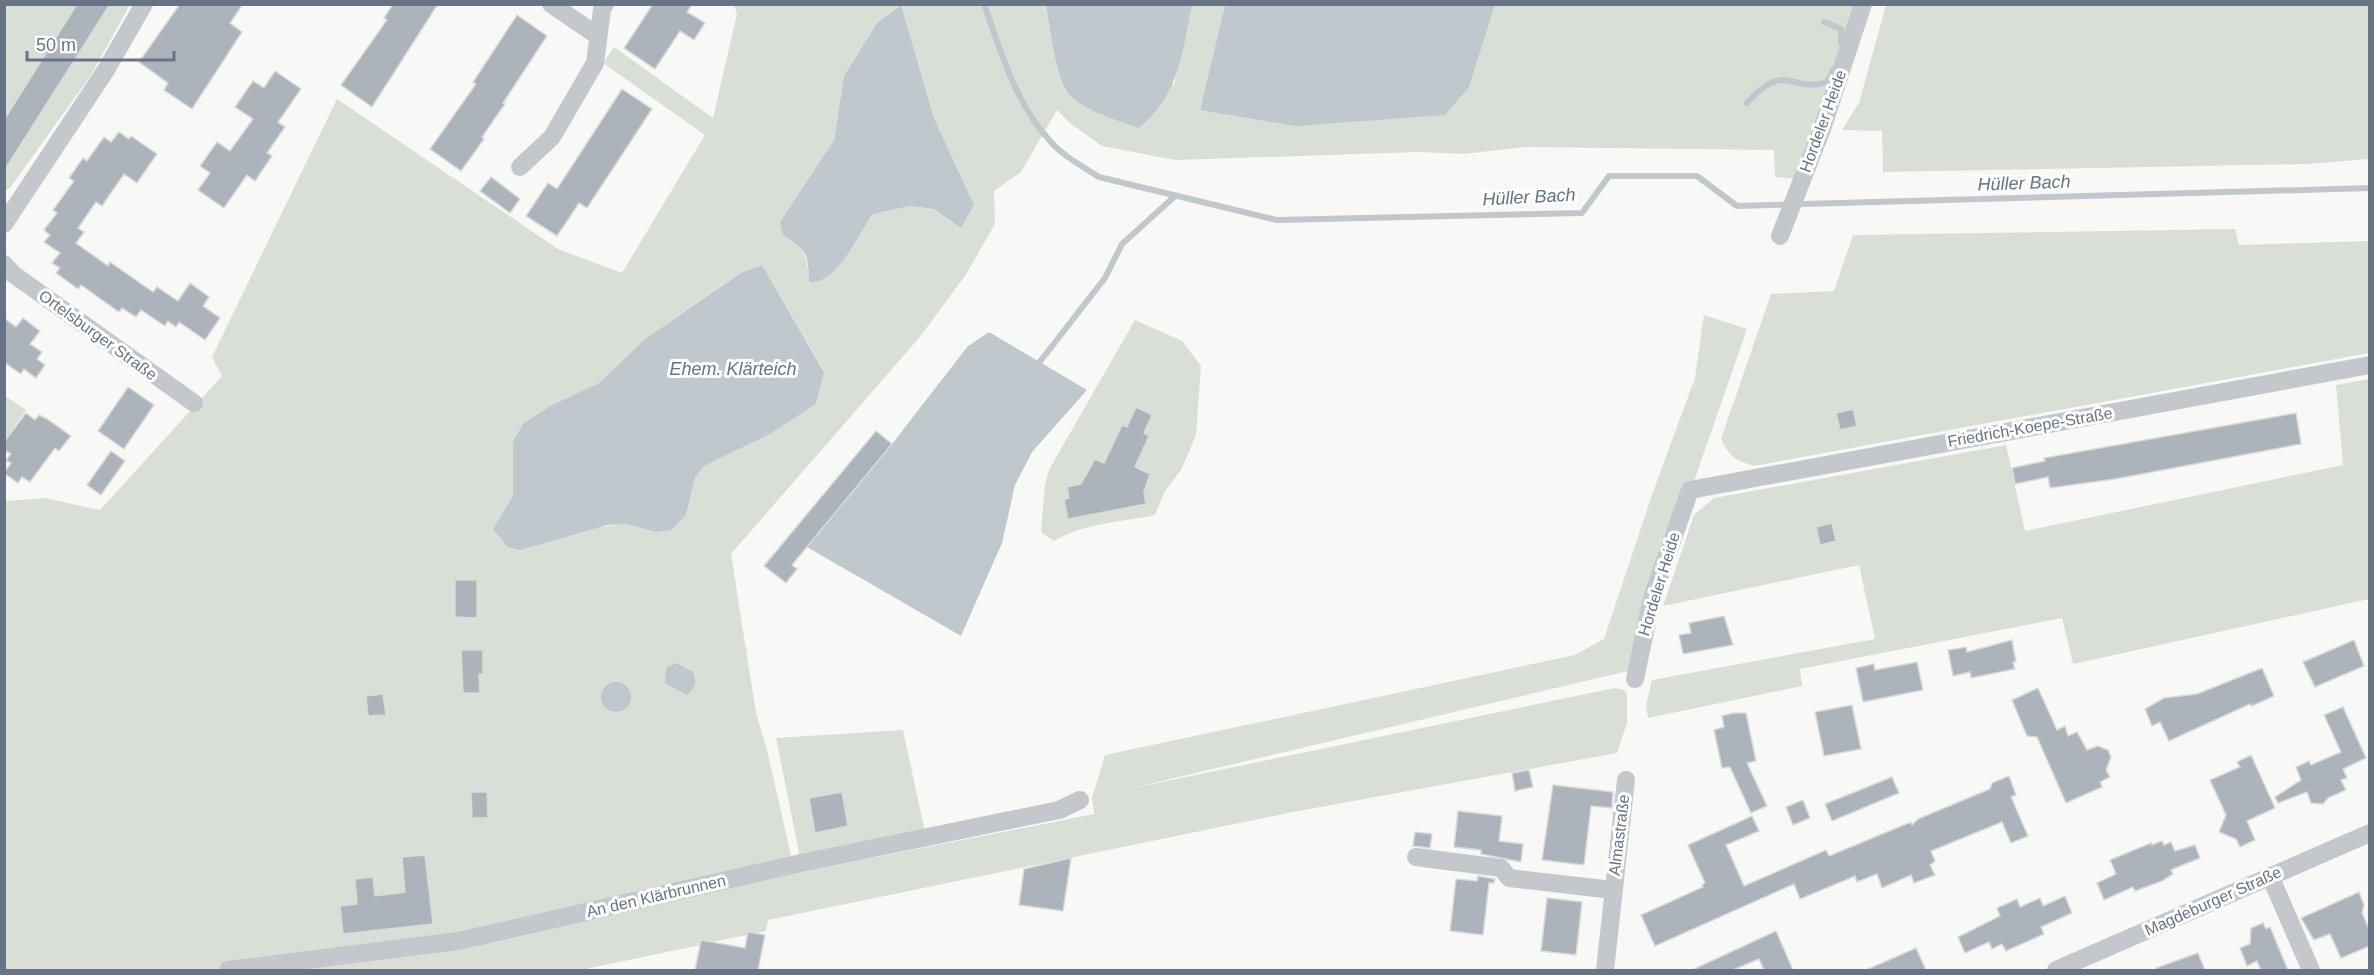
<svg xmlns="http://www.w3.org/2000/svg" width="2374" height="975" font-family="Helvetica,sans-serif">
<rect width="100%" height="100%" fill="#f8f8f6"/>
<g fill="#d9dfd7" fill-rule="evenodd">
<polygon points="5,5 130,5 91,75 10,188 5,191"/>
<path d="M 734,5 L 900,5 L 877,23 L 844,76 L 834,140 L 780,222 C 799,244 808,251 809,282 L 848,253 L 873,214 L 910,206 L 934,209 L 961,228 L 974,205 L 934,118 L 901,5 L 1046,5 L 1052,42 L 1174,85 L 1192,5 L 1225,5 L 1200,110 L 1469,87 L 1495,5 L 1863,5 L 1802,179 L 1775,177 L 1774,150 L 1526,147 L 1463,154 L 1419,152 L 1175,160 L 1102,146 L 1070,123 L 1057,110 L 1021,172 L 994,191 L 995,224 L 965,276 L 919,338 L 731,554 L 756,713 L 767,750 L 795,873 L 1094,814 L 1092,798 L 1105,755 L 1575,655 L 1604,639 L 1653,492 L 1695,378 L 1704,315 L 1747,329 L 1628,671 L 1128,789 L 1615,688 L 1624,690 L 1627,694 L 1627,723 L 1617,753 L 1293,812 L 768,920 L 766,931 L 712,942 L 701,940 L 700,945 L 581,970 L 5,970 L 4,498 L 7,501 L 44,498 L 100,510 L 222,376 L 212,357 L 337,99 L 558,249 L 622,273 L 705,135 L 603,63 L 614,47 L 713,118 L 737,14 ZM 762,265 L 824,371 L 816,404 L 770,434 L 704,466 L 695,478 L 686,515 L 586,529 L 494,529 L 513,496 L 513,479 L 552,405 L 599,383 L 645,339 L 741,273 Z"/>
<polygon points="1886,5 2369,5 2369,159 2307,164 1883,172 1882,131 1842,130 1859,103"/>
<path d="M 2235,229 L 2239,245 L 2369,241 L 2369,353 L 1754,466 C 1736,461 1729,456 1721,439 L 1771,294 L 1834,291 L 1853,235 Z"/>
<path d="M 1135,320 L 1182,341 L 1201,366 L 1196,435 L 1181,470 L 1165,491 L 1155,515 C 1121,522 1084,523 1054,541 L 1041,532 L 1045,484 L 1050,468 Z"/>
<polygon points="2369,379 2369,599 2073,664 2062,618 1800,669 1802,686 1648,718 1646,706 1652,680 1875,639 1859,565 1663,606 1694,515 1714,498 2006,445 2025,531 2343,465 2336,385"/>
<polygon points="5,396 26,410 5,440"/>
<polygon points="903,730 926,837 801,863 776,738"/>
</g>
<g fill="#c0c7cd">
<path d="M 901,5 L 934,118 L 974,205 L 961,228 L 934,209 L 910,206 L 873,214 C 858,234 837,285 809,282 C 808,252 807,251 783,235 L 780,222 L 834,140 L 844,76 L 877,23 Z"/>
<path d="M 1046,5 L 1192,5 C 1181,56 1181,91 1139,128 C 1120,121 1075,108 1066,90 C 1055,70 1050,28 1046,5 Z"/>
<polygon points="1225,5 1225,4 1495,5 1469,87 1445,115 1296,126 1200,110"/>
<polygon points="762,265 824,372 816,404 770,434 704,466 695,478 686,515 671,530 656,532 627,524 607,525 520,550 508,547 493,529 513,496 513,442 523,424 552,405 599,383 645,339 741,273"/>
<polygon points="989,332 1087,390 1032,452 1015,485 1002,543 961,636 807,547 892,444 968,346"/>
<path d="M 676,663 L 693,672 C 697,682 696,687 687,695 L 665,683 L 666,668 Z"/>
<circle cx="616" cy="697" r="15"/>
</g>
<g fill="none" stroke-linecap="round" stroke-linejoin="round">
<g stroke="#c0c7cd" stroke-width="6">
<path d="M 984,4 C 1001,52 1015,103 1050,141 C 1063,156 1082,166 1099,177 L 1277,220 L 1582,213 L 1609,176 L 1697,176 L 1737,206 L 2370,188"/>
<polyline points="1824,22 1841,29 1841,43"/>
<path d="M 1747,103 C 1787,59 1790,94 1827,82 L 1833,70"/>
<polyline points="1035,368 1105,278 1122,244 1174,197"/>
</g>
</g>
<g fill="#adb3ba" stroke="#dadad8" stroke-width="1.5">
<polygon points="77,4 110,4 4,171 4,120"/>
<polygon points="180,4 243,4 230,23 242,32 192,109 164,90 168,83 139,62"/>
<polygon points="393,4 438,4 372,107 341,85 387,20 384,18"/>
<polygon points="653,4 692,4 687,12 705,23 694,40 680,31 655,69 624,48"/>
<polygon points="517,15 547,36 503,103 505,104 482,137 484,139 461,171 430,149 476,84 473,82"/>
<polygon points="275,71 301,89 278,122 285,127 267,153 272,156 255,181 247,175 224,208 198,190 210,173 200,166 217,142 230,151 253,119 235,107 253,81 264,88"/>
<polygon points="622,89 652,109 587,208 579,203 557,236 526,216 548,183 557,189"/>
<polygon points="119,132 129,139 131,136 157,154 137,183 124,174 102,206 96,202 78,228 84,232 76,243 108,266 110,262 153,292 157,287 178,301 190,283 209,297 203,306 220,318 205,340 179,322 176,327 168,321 165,326 141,310 136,317 122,308 119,312 81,285 78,289 56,273 60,268 52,263 60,253 44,242 50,235 44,230 57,213 53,210 74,181 69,178 83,158 87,161 104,137 111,142"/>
<polygon points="491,177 520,199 510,213 480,191"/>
<polygon points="4,318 16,327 23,318 40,331 30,344 42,352 37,359 45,365 36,378 24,369 21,374 4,362"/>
<polygon points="128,387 154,405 124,449 98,431"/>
<polygon points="1136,407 1152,415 1144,433 1149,436 1135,467 1150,474 1144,492 1146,504 1068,519 1064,500 1069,498 1067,487 1081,484 1095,459 1104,463 1122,425 1127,427"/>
<polygon points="1853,409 1857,426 1840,430 1836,413"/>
<polygon points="26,413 35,420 39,415 47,419 71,436 59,451 55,448 30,482 22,477 18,483 4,473 11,463 6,460 11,454 4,450 4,442"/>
<polygon points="2296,413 2301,444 2115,479 2050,488 2048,477 2015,484 2012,468 2045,461 2044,458"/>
<polygon points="876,431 892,444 792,565 797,569 786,583 764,566"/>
<polygon points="111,451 125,461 101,495 87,485"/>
<polygon points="1832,523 1836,541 1820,545 1816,527"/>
<polygon points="455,580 477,580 477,618 455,617"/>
<polygon points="1724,616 1733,645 1683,654 1679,635 1691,633 1689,623"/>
<polygon points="2012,640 2016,662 2013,662 2015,669 1971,678 1970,672 1953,676 1948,650 1966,647 1967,652"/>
<polygon points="2354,640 2364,666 2315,687 2303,662"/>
<polygon points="461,650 483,650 483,674 479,674 480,693 463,693"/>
<polygon points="1917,662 1923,690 1863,702 1856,668 1874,664 1875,670"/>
<polygon points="2262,668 2274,696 2252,706 2250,704 2169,741 2160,722 2152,726 2145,709 2164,698 2197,694"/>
<polygon points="2038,688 2057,730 2065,726 2068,736 2077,732 2087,750 2098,746 2108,750 2111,757 2106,770 2110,777 2100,782 2102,787 2066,803 2037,737 2027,736 2012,700"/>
<polygon points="383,694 386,715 368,716 366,696"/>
<polygon points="1852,705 1861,749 1824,756 1815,712"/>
<polygon points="2343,707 2366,758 2343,769 2347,778 2341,780 2346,790 2328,798 2323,804 2311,803 2307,792 2278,803 2275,797 2301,780 2296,767 2309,761 2311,765 2341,752 2324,715"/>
<polygon points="1733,713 1746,713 1756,761 1747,763 1767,806 1751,813 1730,767 1722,768 1714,730 1724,727 1722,716"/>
<polygon points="2251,755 2275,808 2247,821 2255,840 2240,847 2236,839 2219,832 2226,815 2210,780 2240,767 2237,762"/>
<polygon points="1529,770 1533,787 1515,791 1512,773"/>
<polygon points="2009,776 2016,795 2011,797 2028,836 2011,843 2002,822 1931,851 1935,861 1930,865 1935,875 1914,883 1911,875 1882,888 1877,874 1857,882 1855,876 1800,899 1794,884 1655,946 1641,915 1703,887 1702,885 1705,883 1688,845 1752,816 1759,831 1726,845 1744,886 1826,850 1829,856 1911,822 1912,825 1918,819 1990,789 1992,783"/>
<polygon points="1892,777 1899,793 1832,821 1825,804"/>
<polygon points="1553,785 1613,792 1612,808 1591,806 1584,865 1542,860"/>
<polygon points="471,792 487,792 488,818 472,818"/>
<polygon points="842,792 848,826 815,833 809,798"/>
<polygon points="1803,800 1810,818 1793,825 1786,807"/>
<polygon points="1458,811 1502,816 1499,841 1523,844 1521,862 1481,854 1481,850 1454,847"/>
<polygon points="1415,832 1432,834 1430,848 1413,846"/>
<polygon points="2162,841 2164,845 2171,842 2175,851 2195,845 2200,858 2171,870 2173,874 2162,881 2135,891 2133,887 2104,900 2097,883 2116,874 2110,860 2151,843 2152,845"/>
<polygon points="425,855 433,924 343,934 340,906 357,904 355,879 373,877 375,896 405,892 402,857"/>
<polygon points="1071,858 1063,911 1019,905 1024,869"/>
<polygon points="1478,876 1495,879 1494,883 1489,883 1483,935 1450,931 1456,879 1477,881"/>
<polygon points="2359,892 2364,905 2362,913 2370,931 2370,946 2341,958 2330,934 2314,940 2301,918"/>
<polygon points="2065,896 2072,913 2041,927 2044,934 2006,951 2002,944 1992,949 1989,942 1965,953 1958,937 2000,916 1997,908 2017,899 2020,907 2040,898 2043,906"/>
<polygon points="1547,898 1582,902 1576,955 1541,951"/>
<polygon points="2263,923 2266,929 2270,927 2288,970 2261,970 2257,961 2247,966 2240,948 2250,944 2251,928"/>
<polygon points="1776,931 1793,970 1764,970 1759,959 1733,970 1692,970"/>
<polygon points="748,932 765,935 758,970 695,970 701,940 745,948"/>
<polygon points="1916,948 1926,970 1866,970"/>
<polygon points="2198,953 2205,970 2157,970 2156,968"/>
</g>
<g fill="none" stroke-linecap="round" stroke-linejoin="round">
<g stroke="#c4c7cb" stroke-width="18">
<polyline points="551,4 598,36"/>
<polyline points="520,167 552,137 595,63 602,9 605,4"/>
<polyline points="4,224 106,70 144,4"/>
<polyline points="1780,236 1822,129 1863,4"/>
<polyline points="4,264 13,274 194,403"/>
<polyline points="1635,679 1652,598 1690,490 2370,365"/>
<polyline points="1416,857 1501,868 1509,878 1613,890"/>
<polyline points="2270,876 2311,970"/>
<polyline points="228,970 458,941 801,863 1059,810 1080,800"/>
<polyline points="1605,970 1626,780"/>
<polyline points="2056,970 2370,833"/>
</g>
</g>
<g text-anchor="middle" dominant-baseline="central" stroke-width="6" stroke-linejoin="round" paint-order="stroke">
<g font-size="16" fill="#687386" stroke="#fff">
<text transform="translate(1823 121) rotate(-70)">Hordeler Heide</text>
<text transform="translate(98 335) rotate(36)">Ortelsburger Straße</text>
<text transform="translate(2030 427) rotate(-10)">Friedrich-Koepe-Straße</text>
<text transform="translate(1659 584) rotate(-73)">Hordeler Heide</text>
<text transform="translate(1619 835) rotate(-83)">Almastraße</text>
<text transform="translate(656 896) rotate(-13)">An den Klärbrunnen</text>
<text transform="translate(2213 901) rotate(-24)">Magdeburger Straße</text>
</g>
<g font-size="18" font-style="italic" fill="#647481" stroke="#fff">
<text transform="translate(2024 183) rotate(-2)">Hüller Bach</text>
<text transform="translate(1529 197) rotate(-3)">Hüller Bach</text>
<text x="733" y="369">Ehem. Klärteich</text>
</g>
</g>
<rect width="2374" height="975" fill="none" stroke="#687386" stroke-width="12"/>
<path d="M27 51v9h147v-9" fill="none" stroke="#687386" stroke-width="3"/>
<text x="36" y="51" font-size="18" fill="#687386" stroke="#ffffff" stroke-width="4.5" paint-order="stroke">50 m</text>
</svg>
